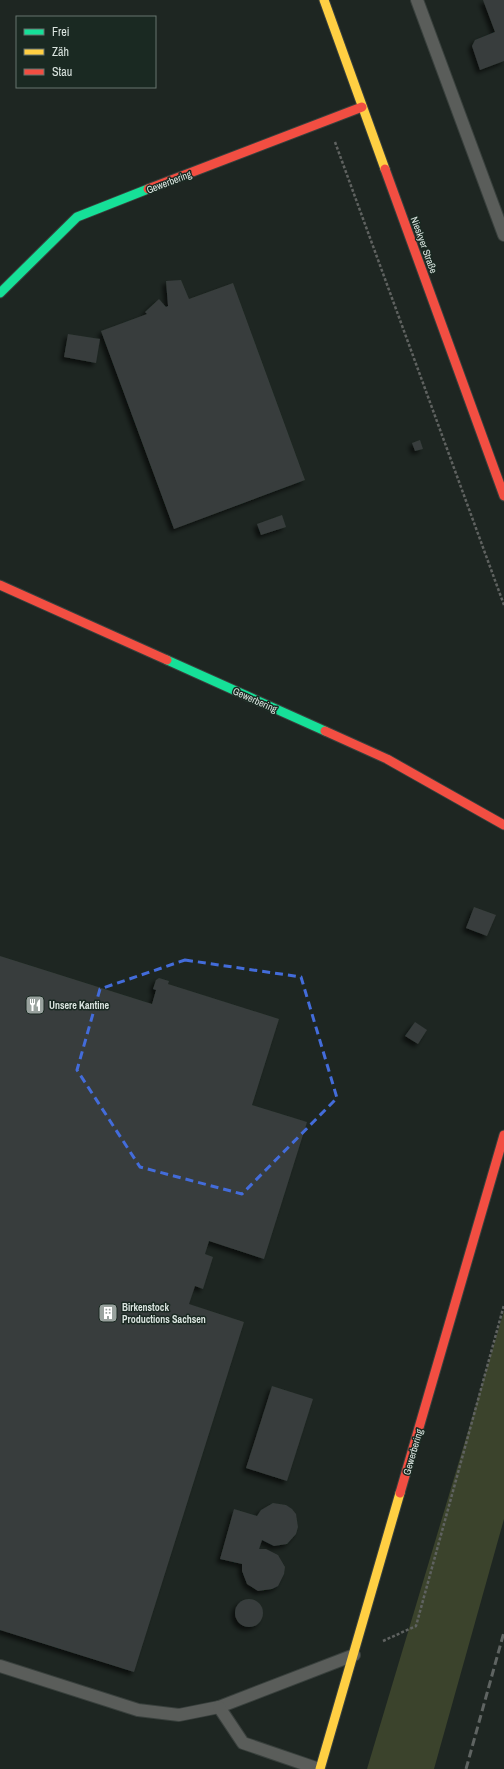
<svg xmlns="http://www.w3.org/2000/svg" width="504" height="1769" font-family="'Archivo Narrow',sans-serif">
<defs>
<filter id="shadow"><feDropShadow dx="-3.5" dy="3.5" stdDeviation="2" flood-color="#0009"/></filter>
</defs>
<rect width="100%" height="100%" fill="#1e2622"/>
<polygon fill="#3b432c" points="504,1311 504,1519 434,1769 367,1769"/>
<g fill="#373e3c" filter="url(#shadow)">
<polygon points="483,0 504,0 504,61 480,70 472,46 475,40 495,32"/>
<polygon points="181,280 189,299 233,283 305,480 174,529 101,331 147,314 145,312 159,299 166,307 168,306 166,281"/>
<polygon points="68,334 100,339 96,363 64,357"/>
<polygon points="420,440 423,449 415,451 412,443"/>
<polygon points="282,515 286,527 261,535 257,524"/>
<polygon points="474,907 496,915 487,936 466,928"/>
<polygon points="0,956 152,1004 156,990 153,989 156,980 159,978 169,981 168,984 279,1019 252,1105 307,1122 264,1259 209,1241 205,1254 213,1257 203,1289 195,1286 189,1304 244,1322 134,1672 0,1630"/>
<polygon points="415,1022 427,1030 418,1044 405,1036"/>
<polygon points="272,1386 313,1399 287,1481 246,1468"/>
<polygon points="273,1503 286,1505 292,1509 296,1514 298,1527 296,1534 287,1544 274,1546 262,1540 259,1549 266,1549 278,1555 285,1567 284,1574 278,1586 272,1589 258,1591 247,1584 242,1571 242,1564 220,1559 234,1509 257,1516 261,1510"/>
<circle cx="249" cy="1613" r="14"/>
</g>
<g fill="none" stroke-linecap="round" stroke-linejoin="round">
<defs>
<g id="lane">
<polyline points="417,0 504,235"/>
<polyline points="0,1666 138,1710 179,1715 219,1707 354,1655"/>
<polyline points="219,1707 243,1743 319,1769"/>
</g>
<g id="fast">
<polyline points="0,293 77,217 148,189"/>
<polyline points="167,660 325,731"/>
</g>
<g id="slow">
<polyline points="324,0 385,169"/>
<polyline points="320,1769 400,1493"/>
</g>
<g id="jam">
<polyline points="385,169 504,496"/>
<polyline points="148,189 362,107"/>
<polyline points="0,585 167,660"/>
<polyline points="325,731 387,759 504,825"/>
<polyline points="400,1493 504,1135"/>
</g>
</defs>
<use href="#lane" stroke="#39403d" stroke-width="14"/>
<use href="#fast" stroke="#39403d" stroke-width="11"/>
<use href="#slow" stroke="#39403d" stroke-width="11"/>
<use href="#jam" stroke="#39403d" stroke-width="11"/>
<g stroke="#5f6260" stroke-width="2.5" stroke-dasharray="3 2" stroke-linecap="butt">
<polyline points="335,142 504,605"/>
<polyline points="383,1641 416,1626 504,1305"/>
</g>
<use href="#lane" stroke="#5a5d5a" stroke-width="12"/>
<use href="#fast" stroke="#16e098" stroke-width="9"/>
<use href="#slow" stroke="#ffcf43" stroke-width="9"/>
<use href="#jam" stroke="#f24e42" stroke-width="9"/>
<polyline stroke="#5f6462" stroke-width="3" stroke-dasharray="8 4" stroke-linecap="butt" points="466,1769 504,1632"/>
</g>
<path fill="none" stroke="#436cda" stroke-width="3" stroke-dasharray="8 5" stroke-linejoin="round" d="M 185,960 L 301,977 L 337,1098 L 242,1194 L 140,1167 L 77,1070 L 100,989 Z"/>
<defs>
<symbol id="restaurant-square" viewBox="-11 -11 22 22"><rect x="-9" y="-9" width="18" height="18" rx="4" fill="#99a29e" stroke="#1a2922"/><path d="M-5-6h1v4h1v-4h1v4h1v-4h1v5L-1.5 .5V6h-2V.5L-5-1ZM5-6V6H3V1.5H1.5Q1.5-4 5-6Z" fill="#fff"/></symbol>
<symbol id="building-square" viewBox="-11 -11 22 22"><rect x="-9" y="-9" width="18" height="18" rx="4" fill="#99a29e" stroke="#1a2922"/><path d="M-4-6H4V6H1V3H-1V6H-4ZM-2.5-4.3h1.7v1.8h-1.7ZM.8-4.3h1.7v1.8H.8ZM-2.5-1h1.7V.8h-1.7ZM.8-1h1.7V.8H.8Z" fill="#fff"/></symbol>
</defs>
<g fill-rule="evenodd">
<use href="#restaurant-square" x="24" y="994" width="22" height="22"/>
<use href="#building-square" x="97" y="1302" width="22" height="22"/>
</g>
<g text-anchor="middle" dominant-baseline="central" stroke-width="3" stroke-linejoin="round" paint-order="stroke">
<g font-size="10" fill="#dbe5e0" stroke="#1a2922">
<text transform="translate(169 182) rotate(-21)">Gewerbering</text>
<text transform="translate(424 245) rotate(70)">Nieskyer Straße</text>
<text transform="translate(255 700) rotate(24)">Gewerbering</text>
<text transform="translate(413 1452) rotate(-74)">Gewerbering</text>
</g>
<g font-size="10" font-weight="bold" fill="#dbe5e0" stroke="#1a2922" text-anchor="start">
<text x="49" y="1005">Unsere Kantine</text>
<text x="122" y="1307">Birkenstock<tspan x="122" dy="12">Productions Sachsen</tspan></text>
</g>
</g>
<rect x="16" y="16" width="140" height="72" fill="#1a2922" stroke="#67746e"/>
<rect x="24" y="29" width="20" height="6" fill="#16e098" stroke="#67746e"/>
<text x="52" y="36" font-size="12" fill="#dbe5e0">Frei</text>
<rect x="24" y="49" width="20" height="6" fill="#ffcf43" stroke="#67746e"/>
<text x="52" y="56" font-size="12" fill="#dbe5e0">Zäh</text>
<rect x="24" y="69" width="20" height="6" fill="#f24e42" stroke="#67746e"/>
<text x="52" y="76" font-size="12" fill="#dbe5e0">Stau</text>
</svg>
